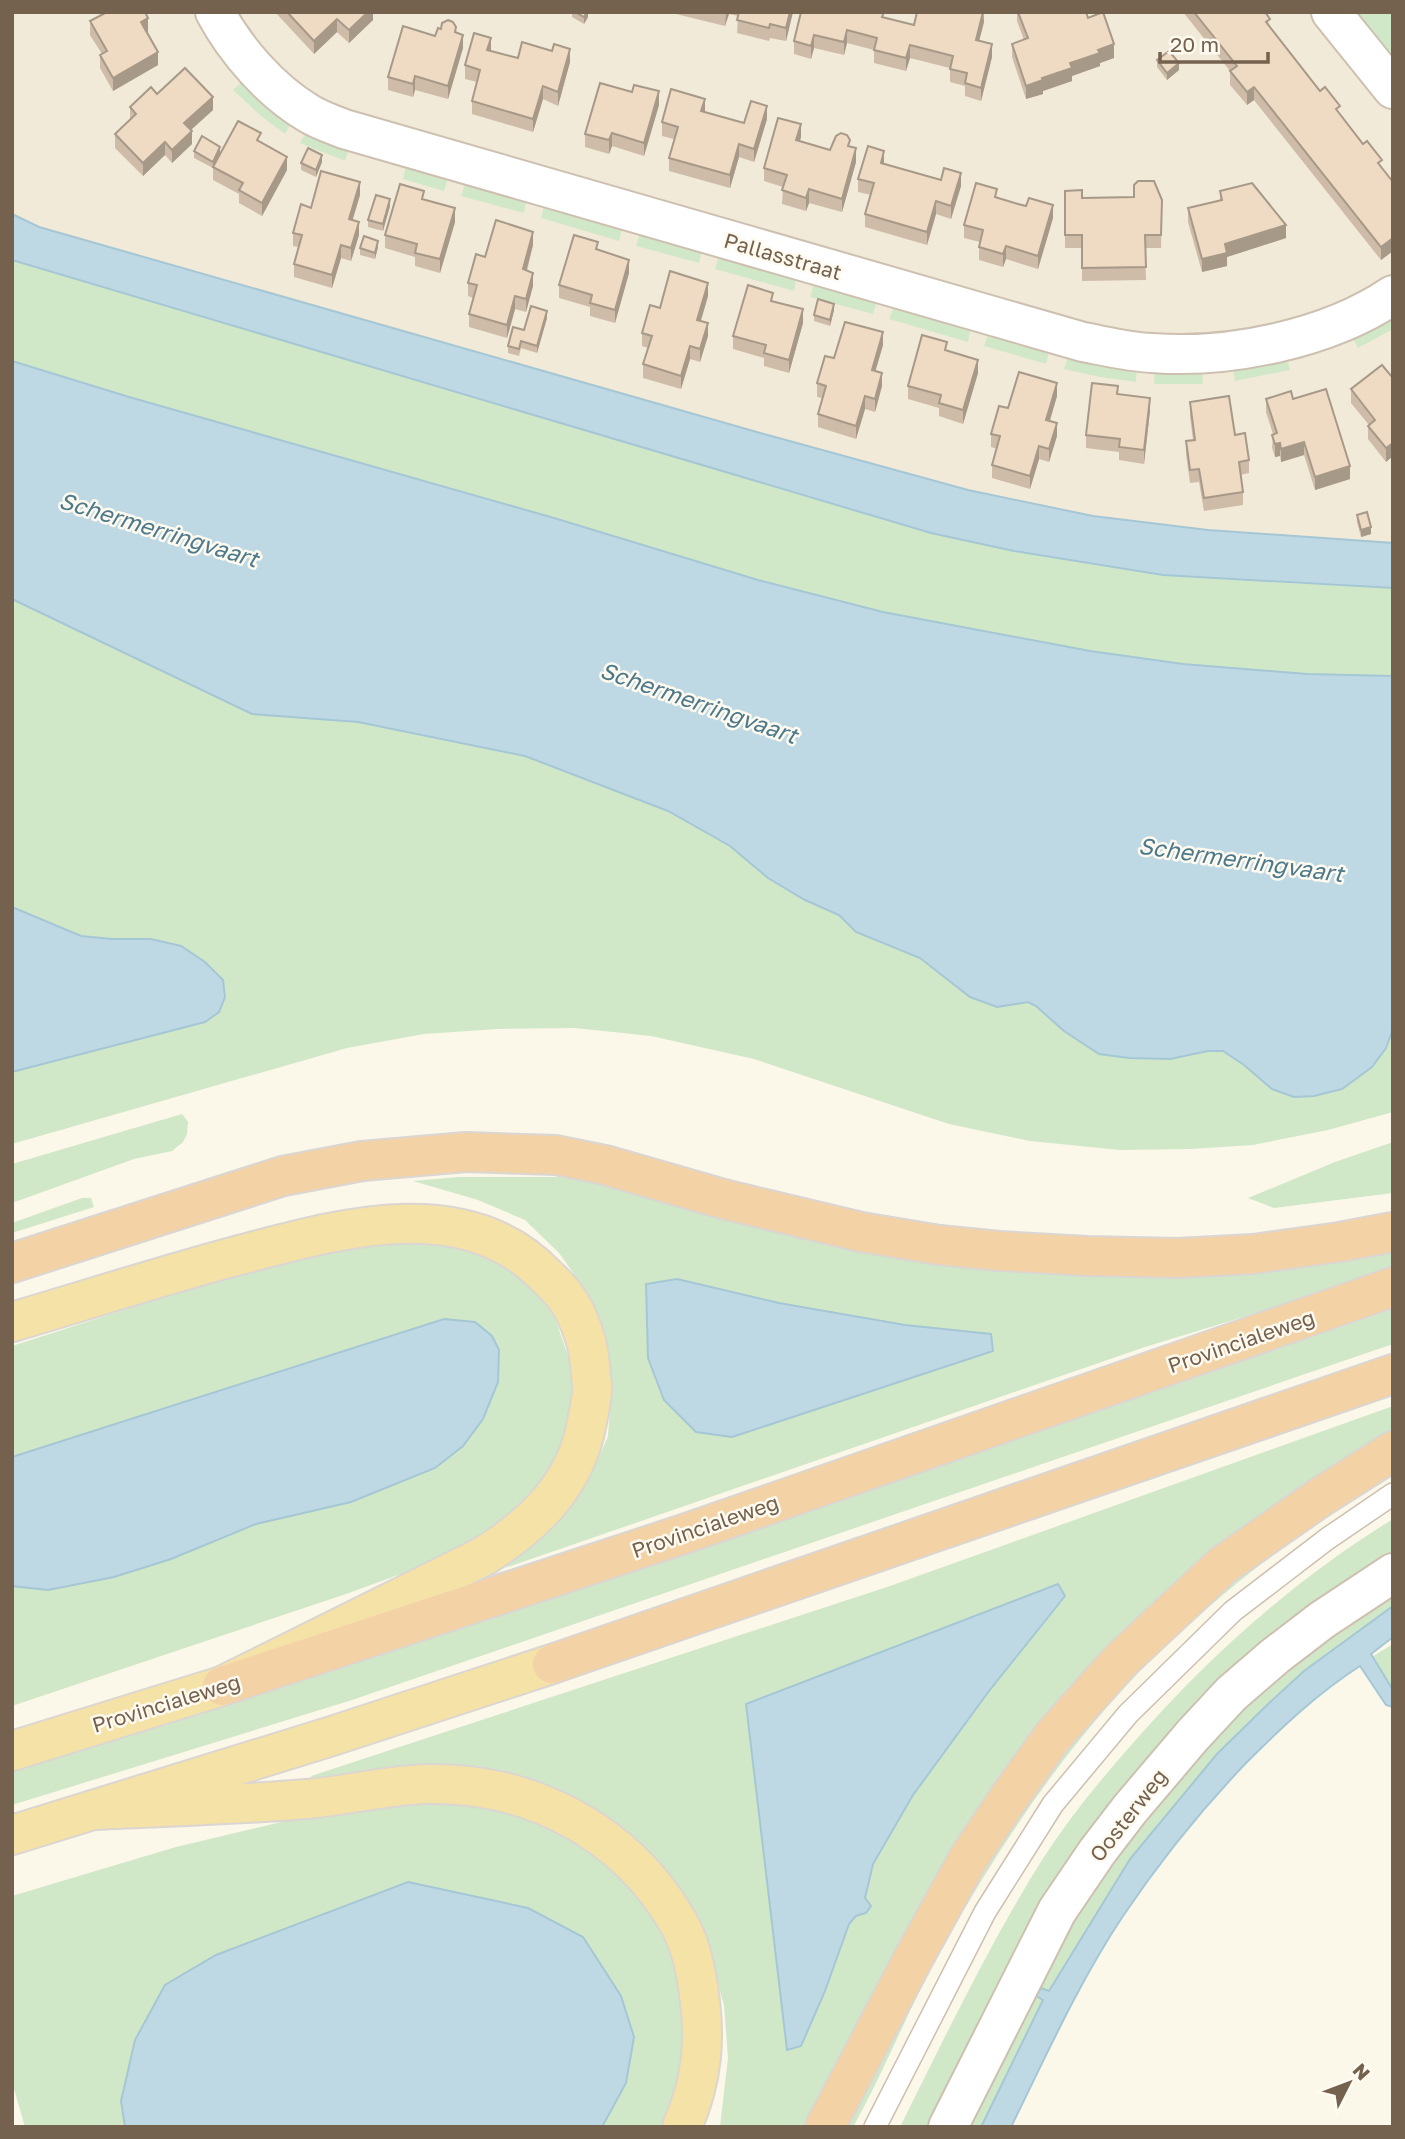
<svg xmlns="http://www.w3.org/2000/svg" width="1405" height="2139" font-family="'Golos Text',sans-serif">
<rect width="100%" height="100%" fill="#fbf7e9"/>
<polygon fill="#f2ead8" points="12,12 1393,12 1393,634 12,316"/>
<g fill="#d1e8c8" fill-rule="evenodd">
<polygon points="1349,12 1393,12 1393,67"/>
<polygon points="243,81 291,123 285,134 261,116 233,90"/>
<polygon points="306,132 349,149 345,161 300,143"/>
<polygon points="407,161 448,178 444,191 403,179"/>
<polygon points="465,184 527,198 524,213 461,196"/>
<polygon points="544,206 622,228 619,241 541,218"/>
<polygon points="640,233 702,251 699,263 636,246"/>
<polygon points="719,256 797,275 794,291 715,269"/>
<polygon points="12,260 931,533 1285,583 1393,588 1393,676 1307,674 1183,664 1090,651 883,612 758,580 554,518 129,397 12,361"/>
<polygon points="814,284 877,301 873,314 810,297"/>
<polygon points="1393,306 1393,329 1358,348 1351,335"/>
<polygon points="894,307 971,325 968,342 889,319"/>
<polygon points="988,334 1049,351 1046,364 984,346"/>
<polygon points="1286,356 1290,370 1235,381 1233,370 1235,364"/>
<polygon points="1068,357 1137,367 1136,382 1100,377 1064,369"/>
<polygon points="1155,370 1202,370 1203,384 1154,384"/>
<polygon points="12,599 252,714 358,722 525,756 668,811 730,846 768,878 805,900 839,915 856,932 920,958 970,997 997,1007 1028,1002 1036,1006 1064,1031 1099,1054 1170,1059 1208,1051 1223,1051 1294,1097 1314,1096 1342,1089 1386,1048 1393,1029 1393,1112 1328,1130 1253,1145 1190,1149 1120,1150 1030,1141 949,1124 754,1059 651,1036 575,1028 498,1029 424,1034 347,1048 12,1144 12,1072 205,1022 112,939 81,936 12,907"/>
<polygon points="182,1114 188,1122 187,1134 183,1142 172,1151 134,1159 12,1203 12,1164"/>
<polygon points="1393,1142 1393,1193 1274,1208 1248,1198 1335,1162"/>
<path d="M 459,1177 L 559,1177 L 612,1183 L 963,1264 L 1393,1245 L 1393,1267 L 1296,1301 L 1145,1347 L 505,1568 L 567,1512 L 592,1474 L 608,1436 L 611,1393 L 607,1344 L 588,1294 L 559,1253 L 525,1220 L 478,1200 L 413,1181 ZM 677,1279 L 779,1303 L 905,1325 L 991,1334 L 993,1352 L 732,1437 L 696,1432 Z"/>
<polygon points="82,1198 91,1198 94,1207 12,1233 12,1223"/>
<polygon points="399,1236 486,1251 527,1279 555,1318 569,1359 572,1392 567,1433 543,1479 507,1523 447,1557 349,1593 12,1706 12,1586 48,1590 114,1577 171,1559 256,1524 298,1514 498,1382 499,1350 492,1336 444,1319 12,1457 12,1346 195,1287 345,1242"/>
<polygon points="1393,1309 1393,1344 352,1700 12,1805 12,1772 824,1506"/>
<path d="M 1393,1406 L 1393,1434 L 1148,1620 L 813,2127 L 720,2127 L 728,2058 L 724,2005 L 708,1952 L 592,1813 L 314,1785 L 311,1776 L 890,1586 ZM 1065,1597 L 989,1691 L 913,1795 L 873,1864 L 865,1898 L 856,1916 L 849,1924 L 825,1991 L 801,2045 L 787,2050 L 746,1704 Z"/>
<path d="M 1393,1519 L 1393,1555 L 1217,1692 L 933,2127 L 900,2127 C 945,2037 988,1946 1042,1860 C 1069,1818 1100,1780 1133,1743 C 1209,1656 1294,1580 1393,1519 Z"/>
<path d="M 1305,1530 C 1250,1572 1196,1614 1147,1664 C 1066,1746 1002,1842 945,1942 C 911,2002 887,2067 853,2127 L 841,2127 L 909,1988 L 1060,1746 L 1192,1607 Z"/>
<polygon points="1393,1588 1393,1606 1304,1671 1267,1705 1217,1754 1130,1859 1048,1992 1041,1989 1043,2000 981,2127 964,2127 1062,1934 1178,1773 1271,1680"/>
<polygon points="1393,1644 1393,1709 1370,1658"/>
<polygon points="404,1798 512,1807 602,1850 677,1949 693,2033 666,2127 602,2127 626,2083 121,2101 125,2127 25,2127 12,2082 12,1896 176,1847 327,1811"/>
</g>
<g fill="#bfd9e4" stroke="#a5c7d5" stroke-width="2">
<polygon points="12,214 39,227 764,434 968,490 1093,516 1208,530 1393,543 1393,588 1163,575 1014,551 931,533 12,260"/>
<polygon points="12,361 129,397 554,518 758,580 883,612 1090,651 1183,664 1307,674 1393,676 1393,1029 1386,1048 1372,1067 1342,1089 1314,1096 1294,1097 1272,1089 1244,1065 1223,1051 1208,1051 1170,1059 1129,1058 1099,1054 1064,1031 1036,1006 1028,1002 997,1007 970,997 920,958 856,932 839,915 805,900 768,878 730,846 668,811 525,756 358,722 252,714 12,599"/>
<polygon points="12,907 81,936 112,939 151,939 181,946 205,962 223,980 225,997 219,1012 205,1022 12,1072"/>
<polygon points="677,1279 779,1303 905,1325 991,1334 993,1351 732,1437 696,1432 664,1400 648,1358 646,1284"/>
<polygon points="444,1319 475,1322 492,1336 499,1350 498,1382 483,1419 463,1446 435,1468 351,1502 256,1524 171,1559 114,1577 48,1590 12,1586 12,1457"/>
<polygon points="1058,1584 1065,1596 989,1691 913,1795 873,1864 865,1898 871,1906 866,1913 856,1916 849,1924 825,1991 801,2046 787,2050 746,1704"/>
<path d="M 1393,1606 L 1393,1637 L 1371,1654 L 1393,1690 L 1393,1707 L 1386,1705 L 1360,1666 C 1318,1693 1282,1727 1247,1762 C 1201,1810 1160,1861 1123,1916 C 1079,1982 1046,2056 1011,2127 L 981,2127 L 1043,2000 L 1036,1996 L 1041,1988 L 1049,1991 L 1130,1859 L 1217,1754 L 1267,1705 L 1304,1671 Z"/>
<polygon points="408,1882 528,1908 583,1937 621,1996 634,2037 626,2083 602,2127 125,2127 121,2101 135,2040 165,1985 216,1955"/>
</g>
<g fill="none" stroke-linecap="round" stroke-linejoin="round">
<defs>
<polyline id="service" points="875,2127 985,1912 1053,1804 1128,1714 1233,1611 1327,1539 1393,1494"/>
<g id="minor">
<path d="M 215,12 C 236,51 270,90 308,113 C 319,120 332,124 344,129 L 1083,342 C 1105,346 1129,352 1152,353 C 1229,359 1328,339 1393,295"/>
<polyline points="1331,12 1393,89"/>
<polyline points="948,2127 1057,1911 1097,1852 1130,1809 1192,1736 1231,1694 1275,1656 1322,1620 1393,1573"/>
</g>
<g id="primary">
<path d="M 12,1322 C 87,1300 161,1276 236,1256 C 336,1230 464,1190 546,1276 C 552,1282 559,1288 564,1295 C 573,1306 581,1325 585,1338 C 590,1352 590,1370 592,1385 C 593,1397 589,1410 587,1422 C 576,1484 536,1523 484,1556 L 222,1686 L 12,1751"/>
<path d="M 95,1810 C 169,1806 244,1805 317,1798 C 354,1794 390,1785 427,1784 C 531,1782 626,1832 678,1922 C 690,1943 695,1964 698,1987 C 706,2038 703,2079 682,2127"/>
<polyline points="12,1835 332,1736 552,1664"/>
</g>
<g id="trunk">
<polyline points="12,1263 283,1176 362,1161 466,1152 556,1155 605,1165 723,1199 861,1232 939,1245 999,1251 1087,1256 1178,1258 1253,1254 1340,1242 1393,1232"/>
<polyline points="552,1664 1393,1374"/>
<polyline points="222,1686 690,1532 1393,1287"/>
<polyline points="825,2127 913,1959 968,1859 1010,1796 1053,1736 1120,1661 1223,1565 1319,1498 1393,1451"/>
</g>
</defs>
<use href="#service" stroke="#cdc0b0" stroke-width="24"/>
<use href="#minor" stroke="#cdc0b0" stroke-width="42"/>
<use href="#primary" stroke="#dbd6d1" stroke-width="42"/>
<use href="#trunk" stroke="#dbd6d1" stroke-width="42"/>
<use href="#service" stroke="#fff" stroke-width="21"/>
<use href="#minor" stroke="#fff" stroke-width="38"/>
<use href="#primary" stroke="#f5e2a7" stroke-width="38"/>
<use href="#trunk" stroke="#f3d2a6" stroke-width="38"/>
</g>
<g fill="#cebba8">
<polygon points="275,12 373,12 373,20 349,43 337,32 314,54"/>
<polygon points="572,12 588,12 588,17 584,24 572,17"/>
<polygon points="676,12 793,12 786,41 770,38 769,41 737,33 738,16 729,14 725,26 676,14"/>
<polygon points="984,12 984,22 979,41 992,57 981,101 965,96 965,86 950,82 950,68 910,58 906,71 874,63 874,50 847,43 844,55 814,48 811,59 794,54 794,41 885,18 914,25"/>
<polygon points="1017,12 1086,12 1088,18 1114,58 1100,63 1100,66 1072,76 1072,81 1043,91 1043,94 1026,99 1012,57 1012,44 1024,40 1017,21"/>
<polygon points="1183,12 1265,12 1270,27 1393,182 1393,251 1381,260 1254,100 1247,105 1230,85 1230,71"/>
<polygon points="90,21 148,32 147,32 158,65 113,91 100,68 100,55 102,54 90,35"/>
<polygon points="456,33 463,48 448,99 415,90 413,97 388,90 388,77"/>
<polygon points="491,51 518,58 570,62 558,106 543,99 533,132 472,114 472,101 477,82 465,79 465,65"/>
<polygon points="1157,60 1179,70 1167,80 1157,67"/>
<polygon points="157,94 213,110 191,130 192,144 172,163 165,155 143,176 115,148 115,134 130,120 130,107"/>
<polygon points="659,105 644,156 612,146 609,154 585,147 585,134"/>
<polygon points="705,112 744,123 767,119 754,162 739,157 730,188 669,171 669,158 674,139 662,136 662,122"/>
<polygon points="801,137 800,141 830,150 850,146 856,162 842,212 809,203 806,211 782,204 783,187 764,181 764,168"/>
<polygon points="261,142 287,170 262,216 239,203 239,194 213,180 213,167 213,168 194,158 194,151 220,153"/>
<polygon points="322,162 316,177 301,170 301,163"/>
<polygon points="884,164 961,186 951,219 936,214 927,245 865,227 865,214 871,195 858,192 858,179"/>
<polygon points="1065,191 1082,198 1162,200 1161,248 1145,248 1146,280 1082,281 1082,248 1065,248"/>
<polygon points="1220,191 1286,238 1227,257 1227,266 1202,272 1188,222 1188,208 1220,200"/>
<polygon points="360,195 352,220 359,235 351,261 341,258 332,288 294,277 294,264 299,247 293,246 293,233 311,208"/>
<polygon points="997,198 1053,218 1038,269 1006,259 1003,267 979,260 979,247 980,242 964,238 964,225"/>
<polygon points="424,200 455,222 440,273 415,266 415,257 385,248 385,235"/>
<polygon points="390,206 383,231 368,227 368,220"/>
<polygon points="533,245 527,271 533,286 526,312 515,309 507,338 469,327 469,314 473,298 468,296 468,283 485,257"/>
<polygon points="378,247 375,259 360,255 360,248"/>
<polygon points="598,250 629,273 615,323 590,316 590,307 559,298 559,285"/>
<polygon points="708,296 701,321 708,336 700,362 690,359 681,389 643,378 643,364 648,348 642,346 642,333 660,308"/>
<polygon points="773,301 803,323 789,373 764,366 764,358 733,349 733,336"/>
<polygon points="834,310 830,326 814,321 814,315"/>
<polygon points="547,318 537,353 521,348 519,356 508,353 508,346 524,330"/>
<polygon points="883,345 875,371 882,386 875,412 865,409 856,439 818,427 818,414 822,398 817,397 817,383 834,358"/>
<polygon points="947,351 978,373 963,424 939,416 939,408 908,399 908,386"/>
<polygon points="1393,378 1393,456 1386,462 1368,439 1368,426 1369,425 1351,403 1351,389"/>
<polygon points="1118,394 1150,411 1144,464 1119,460 1119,452 1086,448 1086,435"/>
<polygon points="1057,396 1050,421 1057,436 1049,462 1039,459 1030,489 992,478 992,465 997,449 991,447 991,434 1008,408"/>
<polygon points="1266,399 1293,399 1350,479 1315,490 1304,455 1281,462 1280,456 1275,457 1272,448 1273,434 1266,412"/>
<polygon points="1190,402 1235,435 1249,460 1249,473 1240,475 1243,492 1243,505 1204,511 1199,482 1190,483 1186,454 1186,441 1193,440 1190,416"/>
<polygon points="1357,515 1371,534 1361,537 1357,522"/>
</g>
<g fill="#a79988">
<polygon points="368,12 373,12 373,20 349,43 349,30"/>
<polygon points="587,12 588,12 588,17 584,24 584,17"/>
<polygon points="726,12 729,12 729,14 725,26"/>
<polygon points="790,12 793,12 786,41 786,28"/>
<polygon points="983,12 984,22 976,53 976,40"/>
<polygon points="148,18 148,32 141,36 141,22"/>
<polygon points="337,19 337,32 314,54 314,41"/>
<polygon points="847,30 847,43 844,55 844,42"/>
<polygon points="463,35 463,48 448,99 448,86"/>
<polygon points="814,35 814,48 811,59 811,46"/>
<polygon points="491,38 491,51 487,50"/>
<polygon points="992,44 992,57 981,101 981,88"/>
<polygon points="1114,44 1114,58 1100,63 1100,66 1072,76 1072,81 1043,91 1043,94 1026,99 1026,86 1070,63 1098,50"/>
<polygon points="910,45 910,58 906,71 906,58"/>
<polygon points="570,49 570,62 558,106 558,92"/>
<polygon points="158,52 158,65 113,91 113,78"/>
<polygon points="1179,63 1179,70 1167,80 1167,73"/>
<polygon points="415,76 415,90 413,97 413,84"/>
<polygon points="543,86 543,99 533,132 533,119"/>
<polygon points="1254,87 1254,100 1247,105 1247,92"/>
<polygon points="659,91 659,105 644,156 644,143"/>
<polygon points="213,97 213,110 184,136 184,123"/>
<polygon points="705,99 705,112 701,111"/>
<polygon points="767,106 767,119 754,162 754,149"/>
<polygon points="801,124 801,137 796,153 796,140"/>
<polygon points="192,131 192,144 172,163 172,150"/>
<polygon points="612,133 612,146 609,154 609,140"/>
<polygon points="165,142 165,155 143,176 143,163"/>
<polygon points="739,144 739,157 730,188 730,175"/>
<polygon points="220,147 220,154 213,168 213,162"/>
<polygon points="856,148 856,162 842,212 842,199"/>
<polygon points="884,151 884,164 881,163"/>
<polygon points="322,155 322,162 316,177 316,170"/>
<polygon points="287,157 287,170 262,216 262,203"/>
<polygon points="961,173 961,186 951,219 951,206"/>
<polygon points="360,182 360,195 349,232 349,219"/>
<polygon points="809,189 809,203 806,211 806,198"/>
<polygon points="390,199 390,206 383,231 383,224"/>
<polygon points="936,201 936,214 927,245 927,232"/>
<polygon points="1053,205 1053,218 1038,269 1038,256"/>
<polygon points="455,208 455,222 440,273 440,259"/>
<polygon points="359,222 359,235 351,261 351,248"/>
<polygon points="1286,225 1286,238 1227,257 1227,266 1202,272 1202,259 1225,244"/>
<polygon points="533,232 533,245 523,283 523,269"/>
<polygon points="1393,238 1393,251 1381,260 1381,247"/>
<polygon points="378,241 378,247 375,259 375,253"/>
<polygon points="341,245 341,258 332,288 332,275"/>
<polygon points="1006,246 1006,259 1003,267 1003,254"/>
<polygon points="629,260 629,273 615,323 615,310"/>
<polygon points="533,273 533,286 526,312 526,299"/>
<polygon points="708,283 708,296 697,333 697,320"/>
<polygon points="515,296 515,309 507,338 507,325"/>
<polygon points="834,304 834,310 830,326 830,320"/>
<polygon points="803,309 803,323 789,373 789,360"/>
<polygon points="547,311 547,318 537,353 537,346"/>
<polygon points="708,323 708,336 700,362 700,349"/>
<polygon points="883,332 883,345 872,383 872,370"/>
<polygon points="690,346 690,359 681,389 681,376"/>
<polygon points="978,360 978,373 963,424 963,410"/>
<polygon points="882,373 882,386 875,412 875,399"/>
<polygon points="1057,383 1057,396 1046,433 1046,420"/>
<polygon points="865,396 865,409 856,439 856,426"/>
<polygon points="1150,398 1150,411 1144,464 1144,450"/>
<polygon points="1057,423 1057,436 1049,462 1049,449"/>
<polygon points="1304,442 1304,455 1281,462 1281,449"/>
<polygon points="1280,443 1280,456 1275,457 1275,444"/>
<polygon points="1393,443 1393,456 1386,462 1386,448"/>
<polygon points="1039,446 1039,459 1030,489 1030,476"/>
<polygon points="1350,466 1350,479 1315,490 1315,477"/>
<polygon points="1371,527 1371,534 1361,537 1361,530"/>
</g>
<g fill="#efdac3" stroke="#a79988" stroke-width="2">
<polygon points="107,12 145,12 148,18 141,22 158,52 113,78 100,55 107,51 90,21"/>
<polygon points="287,12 368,12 349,30 337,19 314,41"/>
<polygon points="575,12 587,12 584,17"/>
<polygon points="739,12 790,12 786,28 770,24 769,28 737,20"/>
<polygon points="801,12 884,12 882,17 914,25 917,12 983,12 976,40 992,44 981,88 965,83 967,73 950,69 953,56 910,45 906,58 874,50 877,38 847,30 844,42 814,35 811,46 794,41"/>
<polygon points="1018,12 1086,12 1088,18 1103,12 1114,44 1098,50 1100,53 1070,63 1072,68 1042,78 1043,80 1026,86 1012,44 1028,38"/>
<polygon points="1194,12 1265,12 1270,19 1266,22 1320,91 1325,87 1340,106 1336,109 1363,144 1367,141 1382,160 1378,163 1393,182 1393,238 1381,247 1254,87 1247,92 1230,71 1237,66"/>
<polygon points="448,20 453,22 456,27 455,32 463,35 448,86 415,76 413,84 388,77 403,26 435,36 438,28 441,29 442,23"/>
<polygon points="474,33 491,38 487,50 518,58 522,42 552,51 554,44 570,49 558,92 543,86 533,119 472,101 480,70 465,65"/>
<polygon points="1169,51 1179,63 1167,73 1157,60"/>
<polygon points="185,68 213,97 184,123 192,131 172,150 165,142 143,163 115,134 136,114 130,107 151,87 157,94"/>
<polygon points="600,83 632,92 634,85 659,91 644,143 612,133 609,140 585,134"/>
<polygon points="671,89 705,99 701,111 744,123 751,101 767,106 754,149 739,144 730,175 669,158 678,127 662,122"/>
<polygon points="778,118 801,124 796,140 830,150 836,136 841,133 847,135 850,140 848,146 856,148 842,199 809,189 806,198 782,190 787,175 764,168"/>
<polygon points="238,121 261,133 257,140 287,157 262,203 239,190 243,183 213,167"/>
<polygon points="202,136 220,147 213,162 194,151"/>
<polygon points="868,146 884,151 881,163 941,180 944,168 961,173 951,206 936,201 927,232 865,214 874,183 858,179"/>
<polygon points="308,148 322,155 316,170 301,163"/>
<polygon points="321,171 360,182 349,219 359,222 351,248 341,245 332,275 294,264 302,235 293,233 301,204 311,208"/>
<polygon points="1138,181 1154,181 1162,200 1161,235 1145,235 1146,267 1082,268 1082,235 1065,235 1065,191 1082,190 1082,198 1134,197 1134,185"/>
<polygon points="976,183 997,189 995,197 1018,204 1026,206 1029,198 1053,205 1038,256 1006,246 1003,254 979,247 983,230 964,225"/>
<polygon points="1252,183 1286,225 1225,244 1227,253 1202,259 1188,208 1222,200 1220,191"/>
<polygon points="400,184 424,191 422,199 455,208 440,259 415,253 417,244 385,235"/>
<polygon points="376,195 390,199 383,224 368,220"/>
<polygon points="496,220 533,232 523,269 533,273 526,299 515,296 507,325 469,314 477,285 468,283 476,254 485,257"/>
<polygon points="574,235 598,242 596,249 629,260 615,310 590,303 592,295 559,285"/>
<polygon points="364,236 378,241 375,253 360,248"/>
<polygon points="670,271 708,283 697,320 708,323 700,349 690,346 681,376 643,364 652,336 642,333 650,305 660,308"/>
<polygon points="748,285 773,293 771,301 803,309 789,360 764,353 766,345 733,336"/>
<polygon points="818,299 834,304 830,320 814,315"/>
<polygon points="531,306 547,311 537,346 521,341 519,349 508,346 513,327 524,330"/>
<polygon points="845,322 883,332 872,370 882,373 875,399 865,396 856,426 818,414 826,386 817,383 825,356 834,358"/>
<polygon points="922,335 947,342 945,350 978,360 963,410 939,403 941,395 908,386"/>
<polygon points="1382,365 1393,378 1393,443 1386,448 1368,426 1375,420 1351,389"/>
<polygon points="1019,372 1057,383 1046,420 1057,423 1049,449 1039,446 1030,476 992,465 1000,436 991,434 999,406 1008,408"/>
<polygon points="1092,383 1118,386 1117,394 1150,398 1144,450 1119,447 1120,439 1086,435"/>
<polygon points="1326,389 1350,466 1315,477 1304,442 1281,449 1280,443 1275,444 1272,435 1277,433 1266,399 1291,391 1293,399"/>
<polygon points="1229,396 1235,435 1245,433 1249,460 1239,462 1243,492 1204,498 1199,469 1190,470 1186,441 1195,440 1190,402"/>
<polygon points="1367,512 1371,527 1361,530 1357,515"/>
</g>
<g text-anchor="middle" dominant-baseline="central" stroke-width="5" stroke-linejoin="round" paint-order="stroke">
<g font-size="21" fill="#74614e" stroke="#fefaef">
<text transform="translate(783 256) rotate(16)">Pallasstraat</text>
<text transform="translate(1241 1341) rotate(-19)">Provincialeweg</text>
<text transform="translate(705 1526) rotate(-19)">Provincialeweg</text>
<text transform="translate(166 1703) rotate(-17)">Provincialeweg</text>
<text transform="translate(1128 1815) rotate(-52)">Oosterweg</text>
</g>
<g font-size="23" font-style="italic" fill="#4c798c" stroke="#fefaef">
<text transform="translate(159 529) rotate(17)">Schermerringvaart</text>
<text transform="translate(699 702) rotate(19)">Schermerringvaart</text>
<text transform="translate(1241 859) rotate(8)">Schermerringvaart</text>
</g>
</g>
<rect width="1405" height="2139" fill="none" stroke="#74614e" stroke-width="28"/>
<g transform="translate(1349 2083) rotate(48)" stroke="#fefaef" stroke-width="5" paint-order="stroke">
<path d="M0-5L12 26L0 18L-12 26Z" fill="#74614e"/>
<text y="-10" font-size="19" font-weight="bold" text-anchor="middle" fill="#74614e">N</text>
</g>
<path d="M1160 52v10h108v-10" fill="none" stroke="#74614e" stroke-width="3.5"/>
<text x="1170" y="52" font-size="21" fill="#74614e" stroke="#fefaef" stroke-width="5" paint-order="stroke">20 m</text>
</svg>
